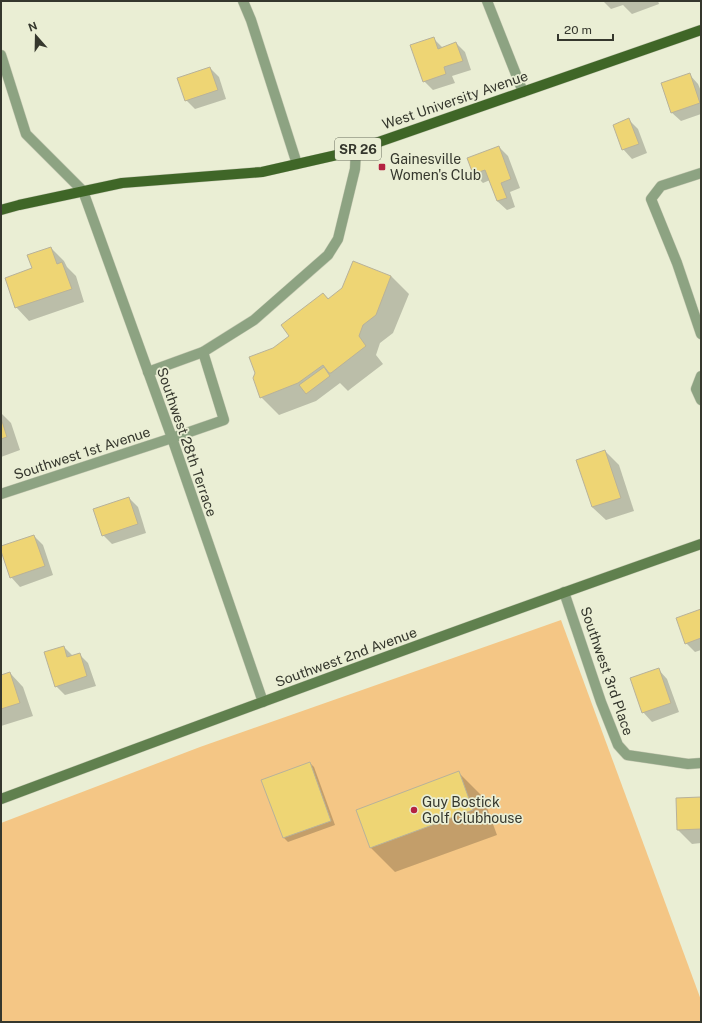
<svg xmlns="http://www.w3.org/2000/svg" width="702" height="1023" font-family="'Public Sans',sans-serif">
<rect width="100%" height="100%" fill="#eaeed4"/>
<polygon fill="#f4c685" points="561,620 701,1000 701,1022 1,1022 1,823 200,747"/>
<g fill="#0003">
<polygon points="603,1 658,1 659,4 632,14 623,5 611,9"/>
<polygon points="433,38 443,48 456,43 465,52 471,70 452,76 455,83 433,90 424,81"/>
<polygon points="210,68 219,77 226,99 195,109 186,100"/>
<polygon points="689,74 698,84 701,91 701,114 681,121 671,112"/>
<polygon points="629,120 638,129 647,153 632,159 623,149"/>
<polygon points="499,147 508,156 520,188 510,192 515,207 507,210 497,201 490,180 483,183 474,174"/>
<polygon points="51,248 64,261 67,267 76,276 84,302 29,321 16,307 33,269"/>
<polygon points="391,276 409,294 393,333 380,343 376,355 383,364 349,390 348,391 340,383 316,401 279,415 261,397 273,349 290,336 323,294 329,299"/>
<polygon points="1,413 11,423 20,450 1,457"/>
<polygon points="605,451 619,465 634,511 606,520 592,507"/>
<polygon points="129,498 138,507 146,533 112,544 103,535"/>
<polygon points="34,536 43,545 53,575 20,587 11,577 1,547"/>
<polygon points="701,610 701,650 695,652 686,643"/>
<polygon points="64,647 73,656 79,654 88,663 96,686 65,695 56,686"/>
<polygon points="658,669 667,679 679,712 652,722 643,712"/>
<polygon points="10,673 23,687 33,716 1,726 1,676"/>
<polygon points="310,763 314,767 335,825 288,842 284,838 262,780"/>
<polygon points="459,773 483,797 497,835 395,872 371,848"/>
<polygon points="701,798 701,843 692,844 678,830"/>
</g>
<g fill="#eed574" stroke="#b8b29a">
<polygon points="434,37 438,49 456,42 463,61 444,67 446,74 423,82 410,45"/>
<polygon points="210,67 218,90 185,101 177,78"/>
<polygon points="690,73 700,103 671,113 661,83"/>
<polygon points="629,118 639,144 622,150 613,125"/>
<polygon points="499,146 511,179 501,183 507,198 497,201 485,170 473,174 467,158"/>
<polygon points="51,247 57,264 62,262 72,289 15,308 5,278 32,268 27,255"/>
<polygon points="353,261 391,276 376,315 363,325 359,336 366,346 331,373 329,373 323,365 298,383 260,398 253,378 255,373 249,357 273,348 289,336 281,325 323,293 328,299 342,288"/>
<polygon points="324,367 330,376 306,394 299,385"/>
<polygon points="1,418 7,437 1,439"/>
<polygon points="605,450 621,498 592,507 576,460"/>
<polygon points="129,497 138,524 102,536 93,509"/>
<polygon points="34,535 45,566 10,578 1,551 1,546"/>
<polygon points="701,609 701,638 685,644 676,618"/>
<polygon points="64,646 67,657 80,653 87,676 55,687 44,652"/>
<polygon points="659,668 671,703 642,713 630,678"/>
<polygon points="10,672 20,703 1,709 1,675"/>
<polygon points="310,762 331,821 283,838 261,780"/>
<polygon points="459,771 473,810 370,848 356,810"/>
<polygon points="701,797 701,829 677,830 676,798"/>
</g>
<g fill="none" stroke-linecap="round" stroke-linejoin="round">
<defs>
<g id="service">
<polyline points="701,173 661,186 651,199 677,263 701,334"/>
<polyline points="148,372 203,352 254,320 328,255 338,239 355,169 356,149"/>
<polyline points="701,376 696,389 701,400"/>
<polyline points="172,438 224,420 203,352"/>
</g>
<g id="minor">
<polyline points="243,1 251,20 297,164"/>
<polyline points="487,1 523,92"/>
<polyline points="1,55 26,134 83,191 172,438 263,702"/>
<polyline points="1,494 172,438"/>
<polyline points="564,592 601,702 618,745 627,755 688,764 701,763"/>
</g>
<path id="secondary" d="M 1,799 C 234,712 467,626 701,544"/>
<polyline id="primary" points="1,210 19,205 122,183 262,172 350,152 701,30"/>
</defs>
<use href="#service" stroke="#c6c9b3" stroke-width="11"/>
<use href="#minor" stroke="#c6c9b3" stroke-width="11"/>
<use href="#secondary" stroke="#c6c9b3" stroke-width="11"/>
<use href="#primary" stroke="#c6c9b3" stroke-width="11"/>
<use href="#service" stroke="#8da382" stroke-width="10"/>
<use href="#minor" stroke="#8da382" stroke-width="10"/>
<use href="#secondary" stroke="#60804e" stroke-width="10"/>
<use href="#primary" stroke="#3f6627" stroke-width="10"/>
</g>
<g fill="#b42242" stroke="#eaeed4" stroke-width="1.5">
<rect x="378" y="163" width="8" height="8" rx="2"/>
<circle cx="414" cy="810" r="4"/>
</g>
<g text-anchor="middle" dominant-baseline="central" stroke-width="3.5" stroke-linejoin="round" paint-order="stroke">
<rect fill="#eaeed4" stroke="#6b6e5f" stroke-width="1" x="335" y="138" width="46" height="22" rx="3"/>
<g font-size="13" font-weight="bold" fill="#35372d">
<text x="358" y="149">SR 26</text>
</g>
<g font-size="14" fill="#35372d" stroke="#eaeed4">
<text transform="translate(455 100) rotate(-19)">West University Avenue</text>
<text transform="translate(187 442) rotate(71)">Southwest 28th Terrace</text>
<text transform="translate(82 453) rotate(-18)">Southwest 1st Avenue</text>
<text transform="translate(346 657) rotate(-20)">Southwest 2nd Avenue</text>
<text transform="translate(607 671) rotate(71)">Southwest 3rd Place</text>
</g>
<g font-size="14" fill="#35372d" stroke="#eaeed4" text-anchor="start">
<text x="390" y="159">Gainesville<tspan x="390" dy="16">Women's Club</tspan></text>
<text x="422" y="802">Guy Bostick<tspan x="422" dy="16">Golf Clubhouse</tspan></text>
</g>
</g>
<rect width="702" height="1023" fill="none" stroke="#35372d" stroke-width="4"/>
<g transform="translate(36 36) rotate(340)" stroke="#eaeed4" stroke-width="3" paint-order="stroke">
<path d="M0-3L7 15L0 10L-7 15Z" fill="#35372d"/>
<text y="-6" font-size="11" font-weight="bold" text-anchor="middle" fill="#35372d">N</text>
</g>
<path d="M558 34v6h55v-6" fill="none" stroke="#35372d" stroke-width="2"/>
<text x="564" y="34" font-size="12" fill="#35372d" stroke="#eaeed4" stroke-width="3" paint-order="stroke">20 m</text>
</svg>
